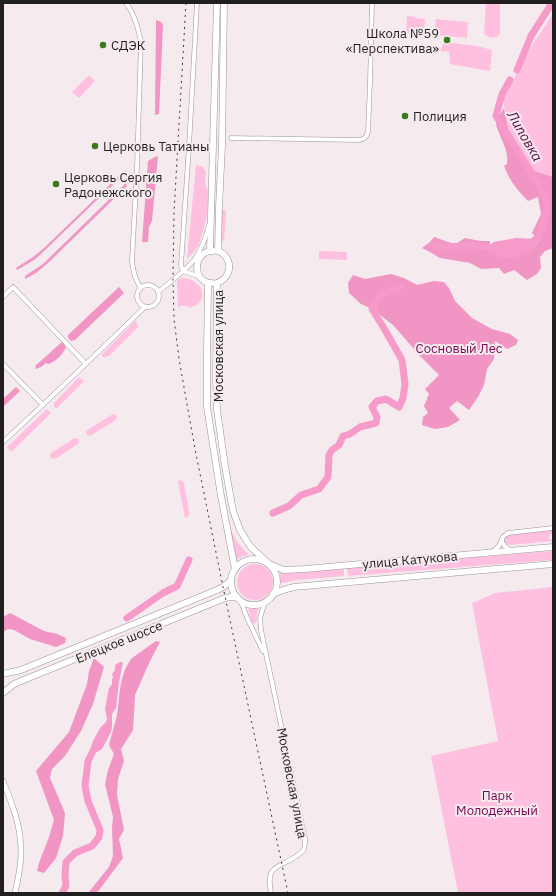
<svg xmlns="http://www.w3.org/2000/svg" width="556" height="896" font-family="'IBM Plex Sans',sans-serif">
<rect width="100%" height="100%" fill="#f5ebef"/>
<g fill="#ffc0df">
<polygon points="486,3 499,3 500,4 500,34 496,37 492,38 485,35 484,32"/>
<polygon points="553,14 553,177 534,171 509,134 503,99 532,45"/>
<polygon points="407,16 416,17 416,18 425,19 424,33 415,32 414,34 406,33"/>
<polygon points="436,19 468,22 467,38 434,35"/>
<polygon points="444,42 477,46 492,50 490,71 450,64 449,52 440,51"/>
<polygon points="89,75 95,81 79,98 72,92"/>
<polygon points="196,165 203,167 206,172 205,183 209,193 207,215 204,228 199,244 194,252 187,259"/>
<polygon points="222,210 225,210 226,214 224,241 223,241 220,239"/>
<polygon points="319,251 347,252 347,260 319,259"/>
<path d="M 183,278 C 203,279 212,303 189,308 L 187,306 L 180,306 L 178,308 L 177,280 Z"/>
<polygon points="135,321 137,323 138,327 109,356 106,357 102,357 102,354"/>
<polygon points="79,377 84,381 56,409 54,406 54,403"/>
<polygon points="47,409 51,413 11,452 7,447"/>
<polygon points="113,414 116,415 117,417 116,420 90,436 87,435 86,432 87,430"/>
<polygon points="77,438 79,441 78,444 55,459 51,458 50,456 51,453 73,439"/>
<polygon points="180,480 183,482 184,484 189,512 189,516 185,518 178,481"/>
<polygon points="229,526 237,542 249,555 243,556 236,560"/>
<polygon points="553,530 553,533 551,534 548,539 553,539 553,541 509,545 505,542 506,537 510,534"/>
<polygon points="553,551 553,560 348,576 347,568"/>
<circle cx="255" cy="582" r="18"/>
<polygon points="344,569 344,576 296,580 283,583 280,582 280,574 282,572 316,571"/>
<polygon points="553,587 553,893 458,893 431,756 498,741 472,603 495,593"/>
<path d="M 248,607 L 260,607 C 259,608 258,610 257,612 C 256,617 258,621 254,624 L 251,621 Z"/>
</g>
<g fill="#f095c4">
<polygon points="156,20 161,22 163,25 159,114 155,115"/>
<path d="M 504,108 L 509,134 L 534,171 L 553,177 L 553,248 L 545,251 L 540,257 L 541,268 L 537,274 L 527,280 L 514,270 L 504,274 L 499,268 L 481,269 L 470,263 L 440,258 L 430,252 L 422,248 L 430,242 L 434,237 L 451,243 L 457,243 L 465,238 L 480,241 L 490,241 L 489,252 L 532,251 L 541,238 L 537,238 L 532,233 L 541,214 L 538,197 L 528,201 C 517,189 510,182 504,166 L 507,164 C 509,149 500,138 496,125 L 498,118 Z"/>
<polygon points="158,156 152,221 149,227 148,242 142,242 148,161 155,157"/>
<polygon points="125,170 126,172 41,254 34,260 17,270 16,268 33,257 43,249"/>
<polygon points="126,183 127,186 48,263 36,273 25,279 25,276 43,264"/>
<polygon points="391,274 404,278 417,285 434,281 444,282 449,288 455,301 472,318 492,329 510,334 518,340 516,345 507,349 495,341 494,359 487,369 484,385 478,397 469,410 457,401 449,408 460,420 448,427 435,429 422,425 423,417 428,413 424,406 429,394 425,389 439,375 420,356 393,325 372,309 361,304 349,293 348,283 353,275 365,279"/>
<polygon points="119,287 124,293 75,340 71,341 68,338 68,335"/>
<path d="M 62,342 L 66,347 C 63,354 56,362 48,364 L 46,363 L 41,367 L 36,369 L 35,366 Z"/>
<polygon points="16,387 20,391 3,407 3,399"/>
<polygon points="10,613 44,631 57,634 66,638 65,643 56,647 30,639 14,630 8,629 3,632 3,617"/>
<path d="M 156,641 L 160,642 L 150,661 L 135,695 L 133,730 L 121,749 L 124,761 L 118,779 L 117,795 L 124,830 L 119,839 L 123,858 L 97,893 L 88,893 L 109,867 L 113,856 L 112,828 L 113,817 L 105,784 L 108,770 L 114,754 L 109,745 C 111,735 115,725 117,715 C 120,696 119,674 132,658 Z"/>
<polygon points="94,658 104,667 93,704 81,731 65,756 52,769 50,778 65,813 63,836 56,858 44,873 37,871 39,863 49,837 54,820 36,771 69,732 87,684 89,671"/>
</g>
<g fill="#f69aca">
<polygon points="516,238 536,239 538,242 532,251 514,258 502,258 489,252 489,246 494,242"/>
<polygon points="120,662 123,662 119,682 116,708 112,714 112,727 111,732 102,749 99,751 91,754 90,751 93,741 98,732 100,728 106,722 107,718 105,709 109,688 112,684 112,680 113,677 112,674 115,670 115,665"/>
</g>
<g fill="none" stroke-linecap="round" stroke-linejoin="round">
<g stroke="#f69aca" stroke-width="7">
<polyline points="517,70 531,36 552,3"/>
<polyline points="510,80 502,94 496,116 538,183 548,204 543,225 537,238 529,245"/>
<polyline points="435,247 455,248 471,245 498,249"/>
<polyline points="273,513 289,506 301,495 319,489 328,477 329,455 332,450 339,445 343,436 350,434 360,427 376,423 377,417 372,407 377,401 386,399 399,407 403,398 405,384 402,360 385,330 372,309 381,294 402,286"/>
<polyline points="127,618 163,593 177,586 189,560"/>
<polyline points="62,893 66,886 65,875 66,862 75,853 92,846 99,837 100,830 88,801 85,786 88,761 95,747"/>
</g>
<defs>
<g id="minor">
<path d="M 126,3 C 135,15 138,28 141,42 L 137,167 L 132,261 C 133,271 135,280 141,288"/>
<path d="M 231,138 L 357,140 C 364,140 366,138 368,132 L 370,82 L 372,3"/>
<polyline points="183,271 181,265 189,146 197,3"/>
<polyline points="183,271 198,276"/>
<circle cx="148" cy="296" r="11"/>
<path d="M 158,292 C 170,282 184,272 194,260 C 201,250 206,237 209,225"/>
<polyline points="3,297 13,287 85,363"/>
<polyline points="3,364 43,405"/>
<path d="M 3,442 C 51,398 98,352 145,307"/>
<path d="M 502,539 C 502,545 506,548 511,550"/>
<polyline points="492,552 499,546 503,537 508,533 553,528"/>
<polyline points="241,602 248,620 263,651"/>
<path d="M 265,602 L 260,618 L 261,630 L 305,839 C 305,842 305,846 304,849 C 303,852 298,855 295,857 C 276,869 266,865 271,893"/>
</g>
<path id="tertiary" d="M 3,781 C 10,799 18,818 20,837 C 23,856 19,875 15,893"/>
<g id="secondary">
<polyline points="269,564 284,570 305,569 553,547"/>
<polyline points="273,594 283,590 294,587 553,564"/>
</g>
<g id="primary">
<polyline points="210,251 217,3"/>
<polyline points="218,251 219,207 222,145 224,3"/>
<polyline points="208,283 207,354 207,407 221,496 235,569"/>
<path d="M 212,283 C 191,283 193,250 213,251"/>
<polyline points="217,283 216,377 217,410 225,466 233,511 240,530 250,546 269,564"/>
<path d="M 217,283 C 228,279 233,267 226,257 C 224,254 221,252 218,251"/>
<circle cx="254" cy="582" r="23"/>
<polyline points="3,674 21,670 217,590 223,587 231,580"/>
<polyline points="3,693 14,684 26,679 225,598 231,597 237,597"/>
</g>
</defs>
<use href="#minor" stroke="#9c9397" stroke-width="5"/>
<use href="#tertiary" stroke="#9c9397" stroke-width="6"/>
<use href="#secondary" stroke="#9c9397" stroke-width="7"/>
<use href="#primary" stroke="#9c9397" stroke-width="7"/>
<use href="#minor" stroke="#fff" stroke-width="4"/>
<use href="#tertiary" stroke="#fff" stroke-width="5"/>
<use href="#secondary" stroke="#fff" stroke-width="6"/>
<use href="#primary" stroke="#fff" stroke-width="6"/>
<polyline stroke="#3b3738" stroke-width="1" stroke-dasharray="2 4" stroke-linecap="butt" points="186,3 174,212 173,279 174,319 179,359 195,449 223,587 288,893"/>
</g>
<g fill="#397a1a" stroke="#f5ebef" stroke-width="1.5">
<circle cx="447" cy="40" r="4"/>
<circle cx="103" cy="45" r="4"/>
<circle cx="405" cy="116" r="4"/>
<circle cx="95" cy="146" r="4"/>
<circle cx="56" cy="184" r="4"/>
</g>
<g text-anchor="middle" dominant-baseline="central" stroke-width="4" stroke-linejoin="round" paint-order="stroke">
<g font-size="13" fill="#211e1f" stroke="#f5ebef" text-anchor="start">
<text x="439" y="33" text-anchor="end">Школа №59<tspan x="439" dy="15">«Перспектива»</tspan></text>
<text x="111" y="45">СДЭК</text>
<text x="413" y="116">Полиция</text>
<text x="103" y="146">Церковь Татианы</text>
<text x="64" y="177">Церковь Сергия<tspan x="64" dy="15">Радонежского</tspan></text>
</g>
<g font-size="13" fill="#211e1f" stroke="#f5ebef">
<text transform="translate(218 346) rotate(-90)">Московская улица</text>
<text transform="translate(410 560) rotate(-5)">улица Катукова</text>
<text transform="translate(119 642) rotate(-22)">Елецкое шоссе</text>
<text transform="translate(292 783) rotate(79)">Московская улица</text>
</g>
<g font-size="13" fill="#770851" stroke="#f5ebef">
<text x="459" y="348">Сосновый Лес</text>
<text x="497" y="795">Парк<tspan x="497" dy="15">Молодежный</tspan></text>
</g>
<g font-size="14" font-style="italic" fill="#5a083c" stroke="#f5ebef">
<text transform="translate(525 136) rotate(60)">Липовка</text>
</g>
</g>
<rect width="556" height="896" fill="none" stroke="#211e1f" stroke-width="8"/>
</svg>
